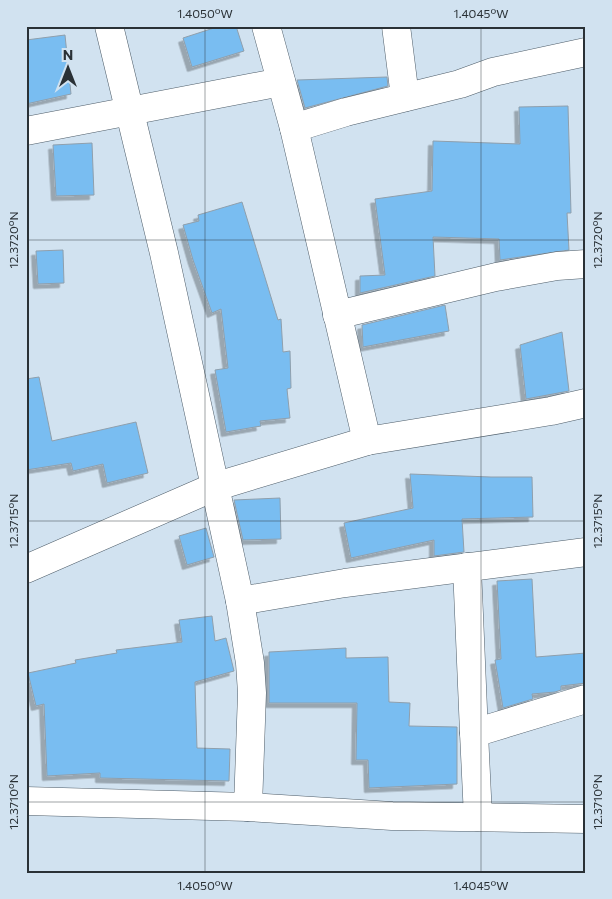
<svg xmlns="http://www.w3.org/2000/svg" width="612" height="899" font-family="Commissioner,sans-serif">
<defs>
<filter id="shadow"><feDropShadow dx="-4.5" dy="4.5" stdDeviation="0" flood-color="#0004"/></filter>
</defs>
<rect width="100%" height="100%" fill="#d1e2f0"/>
<g fill="#79bdf1" stroke="#8f9fac" filter="url(#shadow)">
<polygon points="220,26 236,26 244,51 192,67 183,38"/>
<polygon points="65,35 71,94 26,104 26,40"/>
<polygon points="387,77 388,86 305,108 297,80"/>
<polygon points="568,106 571,213 567,213 569,250 500,260 499,239 433,237 435,276 360,293 360,276 385,275 375,199 432,191 433,141 520,144 519,107"/>
<polygon points="92,143 94,195 56,196 53,145"/>
<polygon points="242,202 278,320 281,319 283,352 290,351 291,388 287,389 290,418 260,421 261,426 226,432 215,370 228,368 221,309 212,313 193,260 183,225 199,221 198,215"/>
<polygon points="63,250 64,283 38,284 36,251"/>
<polygon points="445,305 449,331 363,347 362,325"/>
<polygon points="562,332 569,391 526,399 520,345"/>
<polygon points="39,377 52,441 136,422 148,473 107,483 103,464 73,471 71,463 26,470 26,379"/>
<polygon points="410,474 491,477 532,477 533,517 462,519 464,552 434,556 434,540 351,558 344,523 413,508"/>
<polygon points="280,498 281,539 243,540 234,500"/>
<polygon points="206,528 214,557 187,565 179,536"/>
<polygon points="532,579 536,657 586,653 586,683 561,686 561,690 555,692 532,694 533,699 503,708 495,660 501,659 497,581"/>
<polygon points="212,616 215,641 226,638 234,671 195,682 197,748 230,749 229,781 100,778 100,773 47,776 44,704 36,706 28,673 76,663 75,660 117,653 116,650 182,642 179,620"/>
<polygon points="346,648 346,658 388,657 389,702 410,703 409,726 457,727 457,784 369,788 368,760 356,760 357,703 269,703 269,652"/>
</g>
<g fill="none" stroke-linecap="round" stroke-linejoin="round">
<defs>
<g id="minor">
<polyline points="109,26 164,253 240,601 250,663 252,693 248,807"/>
<polyline points="266,26 294,128 367,441"/>
<polyline points="396,26 405,97"/>
<polyline points="294,128 346,112 460,84 493,72 586,52"/>
<polyline points="26,131 281,82"/>
<polyline points="337,315 496,277 557,266 586,264"/>
<polyline points="467,567 474,733"/>
<polyline points="26,569 214,487 367,441 551,411 586,403"/>
<polyline points="240,601 345,583 586,552"/>
<polyline points="26,801 248,807 392,816 586,819"/>
<polyline points="478,817 474,733 586,699"/>
</g>
</defs>
<use href="#minor" stroke="#4e5d69" stroke-width="29"/>
<use href="#minor" stroke="#fff" stroke-width="28"/>
</g>
<path fill="none" stroke="#2a3136" stroke-width="1" stroke-opacity="0.45" d="M 205,26 L 205,873M 481,26 L 481,873M 26,240 L 586,240M 26,521 L 586,521M 26,802 L 586,802"/>
<rect width="612" height="899" fill="none" stroke="#d1e2f0" stroke-width="55"/>
<g transform="translate(68 68)" stroke="#d1e2f0" stroke-width="4" paint-order="stroke">
<path d="M0-4L9 19L0 12L-9 19Z" fill="#2a3136"/>
<text y="-8" font-size="14" font-weight="bold" text-anchor="middle" fill="#2a3136">N</text>
</g>
<rect x="28" y="28" width="556" height="844" fill="none" stroke="#2a3136" stroke-width="2"/>
<g font-size="12" text-anchor="middle" fill="#2a3136">
<text x="205" y="18">1.4050°W</text>
<text x="481" y="18">1.4045°W</text>
<text transform="translate(14 240) rotate(-90)" y="4">12.3720°N</text>
<text transform="translate(598 240) rotate(-90)" y="4">12.3720°N</text>
<text transform="translate(14 521) rotate(-90)" y="4">12.3715°N</text>
<text transform="translate(598 521) rotate(-90)" y="4">12.3715°N</text>
<text transform="translate(14 802) rotate(-90)" y="4">12.3710°N</text>
<text transform="translate(598 802) rotate(-90)" y="4">12.3710°N</text>
<text x="205" y="890">1.4050°W</text>
<text x="481" y="890">1.4045°W</text>
</g>
</svg>
